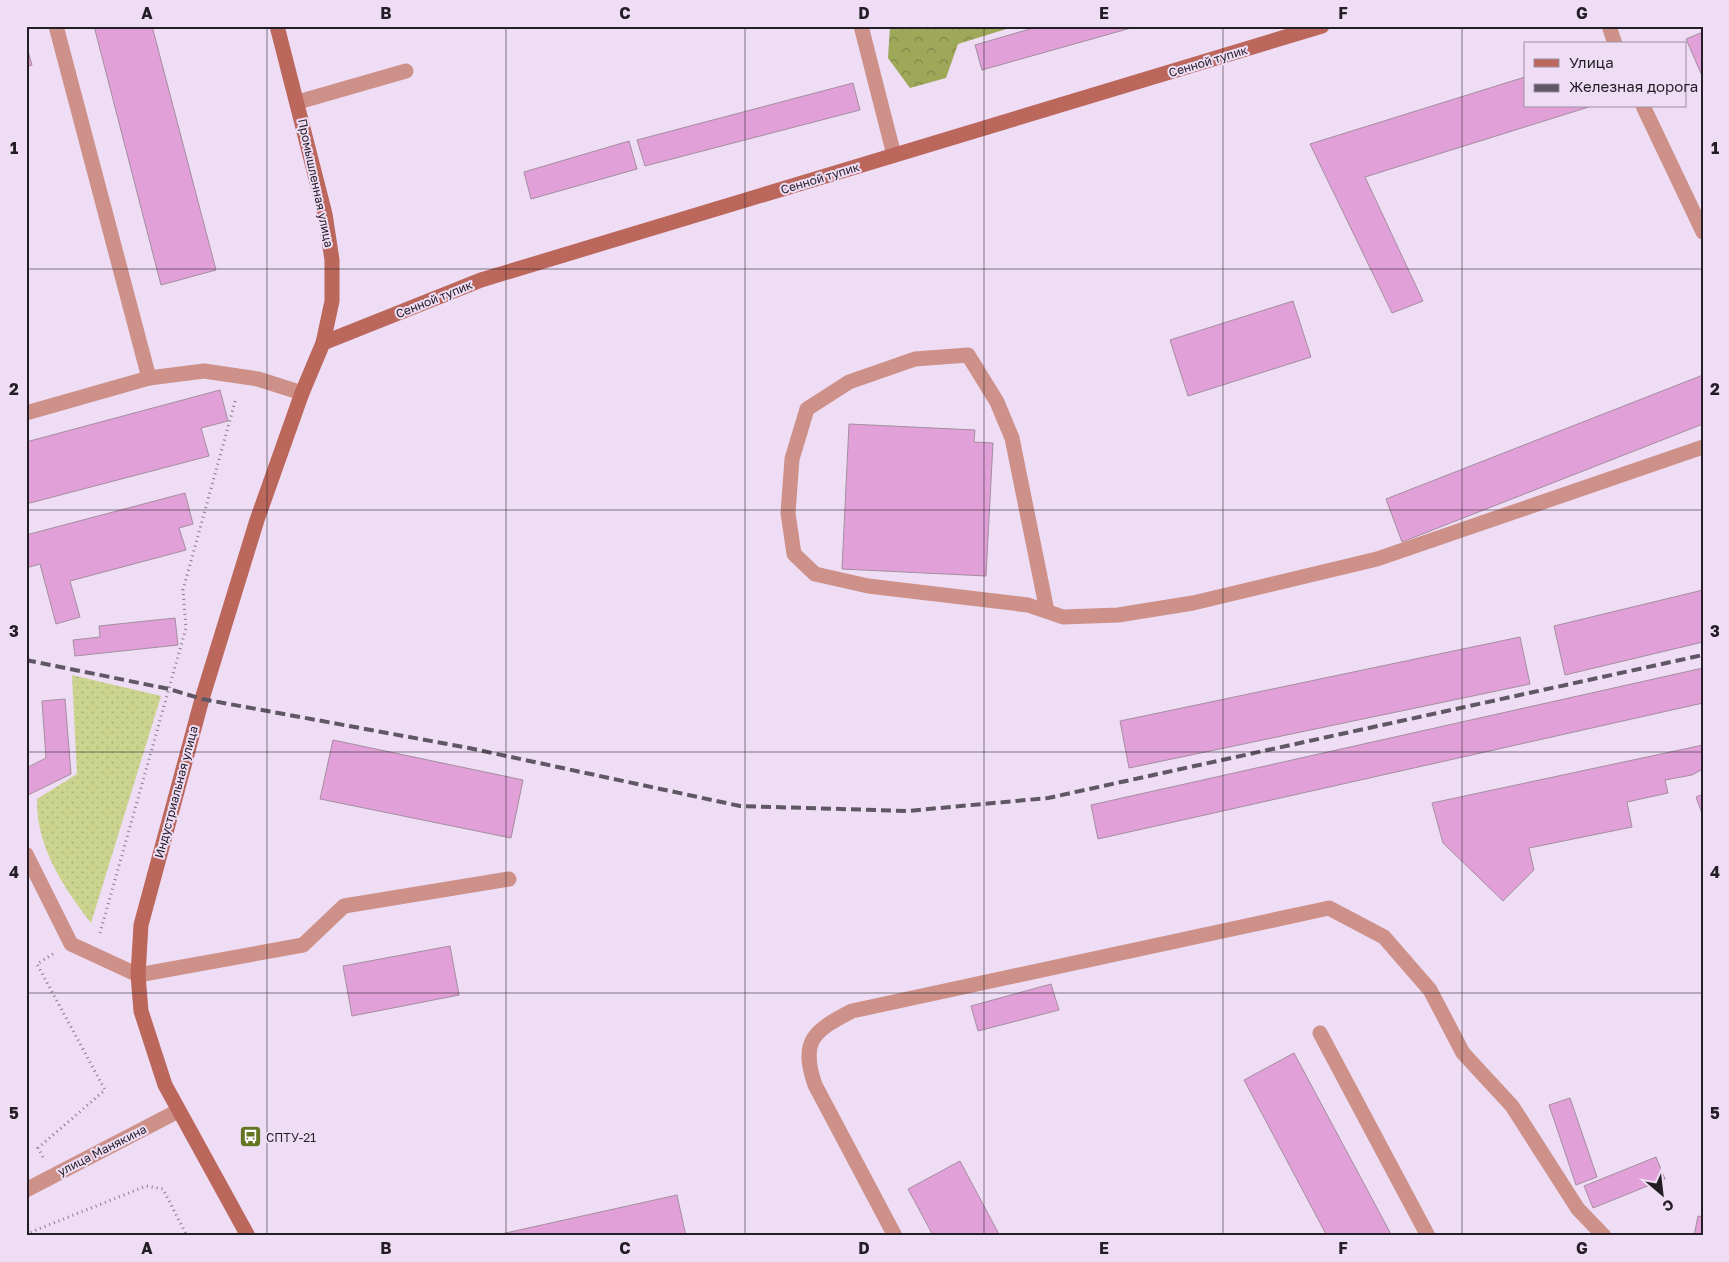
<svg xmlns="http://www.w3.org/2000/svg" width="1729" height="1262" font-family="'Golos Text',sans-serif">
<defs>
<pattern id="grass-dots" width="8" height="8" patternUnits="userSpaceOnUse" patternTransform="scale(1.25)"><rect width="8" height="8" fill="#cad48f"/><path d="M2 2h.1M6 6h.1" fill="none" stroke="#adb67b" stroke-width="1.8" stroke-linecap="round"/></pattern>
<pattern id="forest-crowns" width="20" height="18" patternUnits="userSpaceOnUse" patternTransform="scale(1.25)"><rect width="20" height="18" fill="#9ea859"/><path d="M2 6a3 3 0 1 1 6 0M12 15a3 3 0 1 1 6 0" fill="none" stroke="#808849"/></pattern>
</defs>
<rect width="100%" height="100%" fill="#eeddf4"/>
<path fill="url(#grass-dots)" d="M 72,675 L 161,696 L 91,923 C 63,887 36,846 37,799 L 77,774 Z"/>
<polygon fill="url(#forest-crowns)" points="890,26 1016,26 958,44 946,78 910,88 888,58"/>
<g fill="#e1a0d7" stroke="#a48ea0">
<polygon points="94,26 152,26 216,270 161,285"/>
<polygon points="1040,26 1138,26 982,70 975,45"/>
<polygon points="1703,32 1703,78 1686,39"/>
<polygon points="26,44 32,65 26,67"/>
<polygon points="1525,77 1525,106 1592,106 1365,177 1423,301 1392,313 1310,144"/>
<polygon points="853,83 860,110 645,166 637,140"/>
<polygon points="629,141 637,169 531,199 524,172"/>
<polygon points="1293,301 1311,357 1188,396 1170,340"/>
<polygon points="1703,375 1703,424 1402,542 1386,499"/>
<polygon points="220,390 228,421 201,428 209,456 26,504 26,442"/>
<polygon points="849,424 975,430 974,442 993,443 986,576 842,569"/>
<polygon points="185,493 193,524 179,528 186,550 70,581 80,617 56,624 40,564 26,568 26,535"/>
<polygon points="1703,590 1703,642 1565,675 1554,626"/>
<polygon points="175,618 178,645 75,656 73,640 100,637 99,626"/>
<polygon points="1520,637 1530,684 1129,768 1120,721"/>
<polygon points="1703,668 1703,703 1098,839 1091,805"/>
<polygon points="65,699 71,774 26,796 26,768 46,758 42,701"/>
<polygon points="333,740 523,780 511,838 320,799"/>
<polygon points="1703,745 1703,769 1692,775 1665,780 1668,793 1627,802 1632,827 1529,848 1534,870 1503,901 1443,843 1432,803"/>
<polygon points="1703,794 1703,816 1696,797"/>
<polygon points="450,946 459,995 352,1016 343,966"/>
<polygon points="1051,984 1059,1010 978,1031 971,1006"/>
<polygon points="1294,1053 1317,1096 1392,1236 1327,1236 1244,1080"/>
<polygon points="1570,1098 1597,1177 1576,1185 1549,1105"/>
<polygon points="1656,1157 1665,1179 1593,1208 1584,1186"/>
<polygon points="960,1161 1000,1236 933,1236 928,1226 908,1189"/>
<polygon points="677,1195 686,1236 492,1236"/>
<polygon points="1698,1216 1703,1217 1703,1236 1694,1236"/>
</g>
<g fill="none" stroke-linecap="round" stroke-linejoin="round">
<g stroke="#867a8a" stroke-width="3" stroke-dasharray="1 4" stroke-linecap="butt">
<polyline points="100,933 186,628 183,590 236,398"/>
<polyline points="43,1157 38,1148 105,1090 37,964 53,954"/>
<polyline points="26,1234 146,1186 163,1189 187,1236"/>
</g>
<g stroke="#cd9189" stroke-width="15">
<polyline points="56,26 149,378"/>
<polyline points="1609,26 1615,44"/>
<polyline points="298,102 406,71"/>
<polyline points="1643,106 1703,232"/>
<polyline points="26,413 149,378 204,371 258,379 302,393"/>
<polyline points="1047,611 1012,438 997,402 968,355 915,359 849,382 807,409 792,459 788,513 794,554 815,574 868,586 1028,605 1063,617 1118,615 1193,603 1377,559 1703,447"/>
<polyline points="26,854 71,944 138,975"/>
<polyline points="1320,1033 1428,1236"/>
<path d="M 895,1236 L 815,1085 C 800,1041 813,1031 852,1011 L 1329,908 L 1384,937 L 1430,990 L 1463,1053 L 1512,1106 L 1578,1209 L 1604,1236"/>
</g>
<g stroke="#cd9189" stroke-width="15">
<polyline points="861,26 894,155"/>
<polyline points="138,975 303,945 344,906 509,879"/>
<polyline points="26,1190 178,1111"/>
</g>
<g stroke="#bc675c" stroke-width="15">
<polyline points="323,343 481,280 1322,26"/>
<polyline points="248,1236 165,1085 141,1011 138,975 141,925 202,699 257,520 302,393 323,343 332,301 332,260 325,214 277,26"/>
</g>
<polyline stroke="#605764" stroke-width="4" stroke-dasharray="10 5" stroke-linecap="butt" points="26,660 169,689 202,699 469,748 740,806 907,811 1048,798 1703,655"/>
</g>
<path fill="none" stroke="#231d26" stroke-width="1" stroke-opacity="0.55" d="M 267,26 L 267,1236M 506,26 L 506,1236M 745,26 L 745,1236M 984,26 L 984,1236M 1223,26 L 1223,1236M 1462,26 L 1462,1236M 26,269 L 1703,269M 26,510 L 1703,510M 26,752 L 1703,752M 26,993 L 1703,993"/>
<defs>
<symbol id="bus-square" viewBox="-11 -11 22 22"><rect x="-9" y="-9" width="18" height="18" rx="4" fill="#637422" stroke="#eeddf4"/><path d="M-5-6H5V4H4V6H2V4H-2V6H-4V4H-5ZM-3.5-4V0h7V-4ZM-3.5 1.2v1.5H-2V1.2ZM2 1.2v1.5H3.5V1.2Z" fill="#fff"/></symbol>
</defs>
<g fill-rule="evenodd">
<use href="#bus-square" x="238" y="1124" width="25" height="25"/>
</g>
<g text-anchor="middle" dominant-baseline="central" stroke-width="4" stroke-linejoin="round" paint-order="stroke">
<g font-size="12" fill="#231d26" stroke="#eeddf4">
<text transform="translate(1208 61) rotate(-17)">Сенной тупик</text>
<text transform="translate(820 178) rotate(-17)">Сенной тупик</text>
<text transform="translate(316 183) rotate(78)">Промышленная улица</text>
<text transform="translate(434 299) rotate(-22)">Сенной тупик</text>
<text transform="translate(176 792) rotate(-75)">Индустриальная улица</text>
<text transform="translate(102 1150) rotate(-27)">улица Манякина</text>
</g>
<g font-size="12" fill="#231d26" stroke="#eeddf4" text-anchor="start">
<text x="266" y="1137">СПТУ-21</text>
</g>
</g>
<rect width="1729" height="1262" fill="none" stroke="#eeddf4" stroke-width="55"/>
<rect x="1524" y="42" width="162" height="65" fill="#eeddf4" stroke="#9d90a2"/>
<rect x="1534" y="59" width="25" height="8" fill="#bc675c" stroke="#9d90a2"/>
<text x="1569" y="68" font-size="15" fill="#231d26">Улица</text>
<rect x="1534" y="84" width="25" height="8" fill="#605764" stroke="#9d90a2"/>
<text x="1569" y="92" font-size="15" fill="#231d26">Железная дорога</text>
<g transform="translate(1662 1194) rotate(152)" stroke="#eeddf4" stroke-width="4" paint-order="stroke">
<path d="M0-4L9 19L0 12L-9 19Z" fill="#231d26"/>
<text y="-8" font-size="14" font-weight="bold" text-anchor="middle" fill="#231d26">С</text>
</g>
<rect x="28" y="28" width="1674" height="1206" fill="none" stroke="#231d26" stroke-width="2"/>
<g font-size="16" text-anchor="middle" font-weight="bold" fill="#231d26">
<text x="147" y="19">A</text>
<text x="386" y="19">B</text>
<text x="625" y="19">C</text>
<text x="864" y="19">D</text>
<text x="1104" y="19">E</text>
<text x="1343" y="19">F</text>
<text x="1582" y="19">G</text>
<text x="14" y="154">1</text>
<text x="1715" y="154">1</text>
<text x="14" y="395">2</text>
<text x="1715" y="395">2</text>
<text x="14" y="637">3</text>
<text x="1715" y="637">3</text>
<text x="14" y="878">4</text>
<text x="1715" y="878">4</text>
<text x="14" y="1119">5</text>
<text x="1715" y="1119">5</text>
<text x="147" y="1254">A</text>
<text x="386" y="1254">B</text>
<text x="625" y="1254">C</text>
<text x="864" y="1254">D</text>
<text x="1104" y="1254">E</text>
<text x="1343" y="1254">F</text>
<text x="1582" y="1254">G</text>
</g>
</svg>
